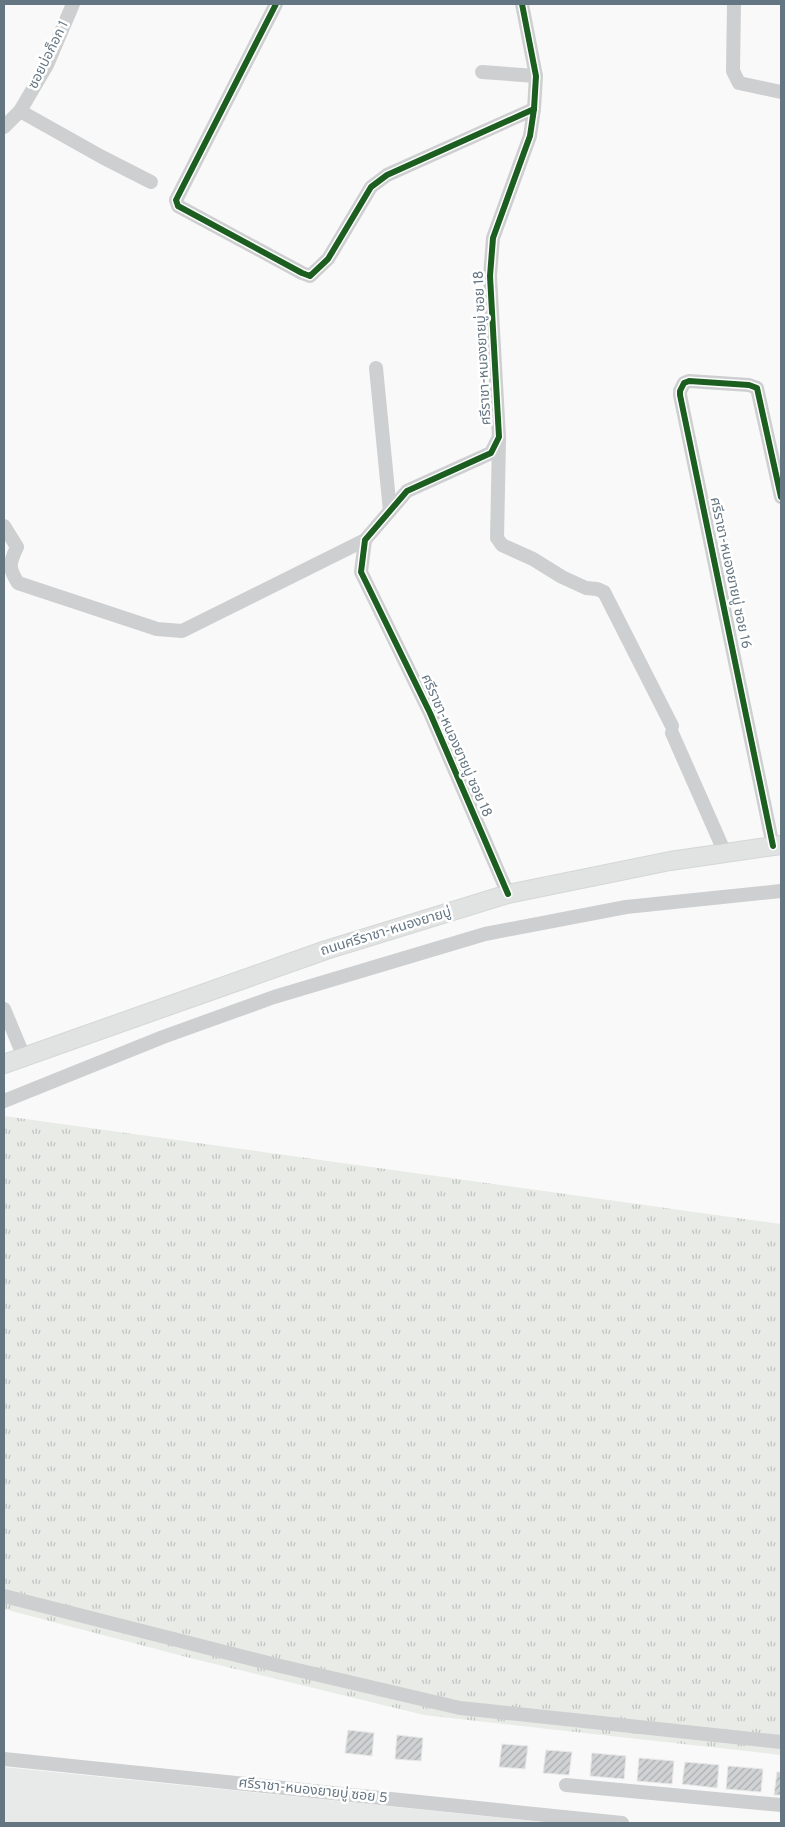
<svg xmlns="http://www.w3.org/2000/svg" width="785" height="1827" font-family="Overpass,'Noto Sans Thai',sans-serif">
<defs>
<pattern id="park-tufts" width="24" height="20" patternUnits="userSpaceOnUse" patternTransform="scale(1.25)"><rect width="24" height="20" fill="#e8ebe6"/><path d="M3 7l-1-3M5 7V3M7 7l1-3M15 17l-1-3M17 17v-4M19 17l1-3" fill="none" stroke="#c0c3c0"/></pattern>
<pattern id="building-hatch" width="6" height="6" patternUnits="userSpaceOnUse" patternTransform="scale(1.25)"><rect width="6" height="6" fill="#d0d2d3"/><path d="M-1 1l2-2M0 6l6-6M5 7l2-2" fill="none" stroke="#acafb1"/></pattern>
</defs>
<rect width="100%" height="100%" fill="#f9f9f9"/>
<polygon fill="#e8e9e9" points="4,1767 318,1799 552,1823 4,1823"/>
<polygon fill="url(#park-tufts)" points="4,1116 781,1224 781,1755 424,1715 190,1658 4,1609"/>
<g fill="url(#building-hatch)" stroke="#e8e8e8">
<polygon points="348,1730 374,1733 372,1756 345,1753"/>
<polygon points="397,1735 423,1738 421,1761 395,1759"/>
<polygon points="502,1744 528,1746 525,1769 499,1767"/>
<polygon points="546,1750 572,1752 569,1775 543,1773"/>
<polygon points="592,1753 626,1756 624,1779 590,1776"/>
<polygon points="639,1758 674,1761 672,1784 637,1781"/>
<polygon points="685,1762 719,1765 717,1788 682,1784"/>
<polygon points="728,1766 763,1769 761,1792 726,1789"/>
<polygon points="777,1772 781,1772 781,1795 774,1795"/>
</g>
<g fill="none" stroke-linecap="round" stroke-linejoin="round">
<defs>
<polyline id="major" points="4,1064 326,950 508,894 670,861 781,845"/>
</defs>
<use href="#major" stroke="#d5d6d7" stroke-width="20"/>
<g stroke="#cecfd0" stroke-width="14">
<polyline points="276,4 176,200 178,206 302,273 310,276 328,259 371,187 387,175 534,109"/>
<polyline points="734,4 733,71 739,83 781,92"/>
<polyline points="482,72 536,76"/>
<polyline points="20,111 102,157 151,182"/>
<polyline points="4,127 20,111 47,65 73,4"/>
<polyline points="376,368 390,511"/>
<polyline points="499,440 497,538 502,545 533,559 562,577 586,588 597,589 604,592 672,726"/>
<path d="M 4,526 L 17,547 C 9,564 8,567 18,583 L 157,629 L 182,631 L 365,540"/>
<polyline points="672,733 725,853"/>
<polyline points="773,846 680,395 680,391 684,383 689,381 749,385 757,388 781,497"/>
<polyline points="508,894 430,713 361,572 365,540 407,491 491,453 499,437 490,276 493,238 530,136 534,109 536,76 522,4"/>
<polyline points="4,1009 24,1057"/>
<polyline points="4,1101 163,1037 274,997 485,934 626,907 781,891"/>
<polyline points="4,1596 276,1665 460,1708 781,1742"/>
<polyline points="4,1759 622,1823"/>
<polyline points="566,1785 781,1805"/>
</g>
<use href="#major" stroke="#e1e2e2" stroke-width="18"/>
<defs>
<g id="cycleway">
<polyline points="276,4 176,200 178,206 302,273 310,276 328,259 371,187 387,175 534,109"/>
<polyline points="773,846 680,395 680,391 684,383 689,381 749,385 757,388 781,497"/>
<polyline points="508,894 430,713 361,572 365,540 407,491 491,453 499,437 490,276 493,238 530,136 534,109 536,76 522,4"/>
</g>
</defs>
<use href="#cycleway" stroke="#fff" stroke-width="9"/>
<use href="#cycleway" stroke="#1b5e20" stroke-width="6"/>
</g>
<g text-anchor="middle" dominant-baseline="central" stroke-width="5" stroke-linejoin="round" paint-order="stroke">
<g font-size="14" fill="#657683" stroke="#fff">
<text transform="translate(49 55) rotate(-64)">ซอยบ่อก็อก 1</text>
<text transform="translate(483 348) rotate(-93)">ศรีราชา-หนองยายบู่ ซอย 18</text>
<text transform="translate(730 573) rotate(78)">ศรีราชา-หนองยายบู่ ซอย 16</text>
<text transform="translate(456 746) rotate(66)">ศรีราชา-หนองยายบู่ ซอย 18</text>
<text transform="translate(386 932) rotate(-17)">ถนนศรีราชา-หนองยายบู่</text>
<text transform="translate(313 1791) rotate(6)">ศรีราชา-หนองยายบู่ ซอย 5</text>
</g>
</g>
<rect width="785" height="1827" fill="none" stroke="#657683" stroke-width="10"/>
</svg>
